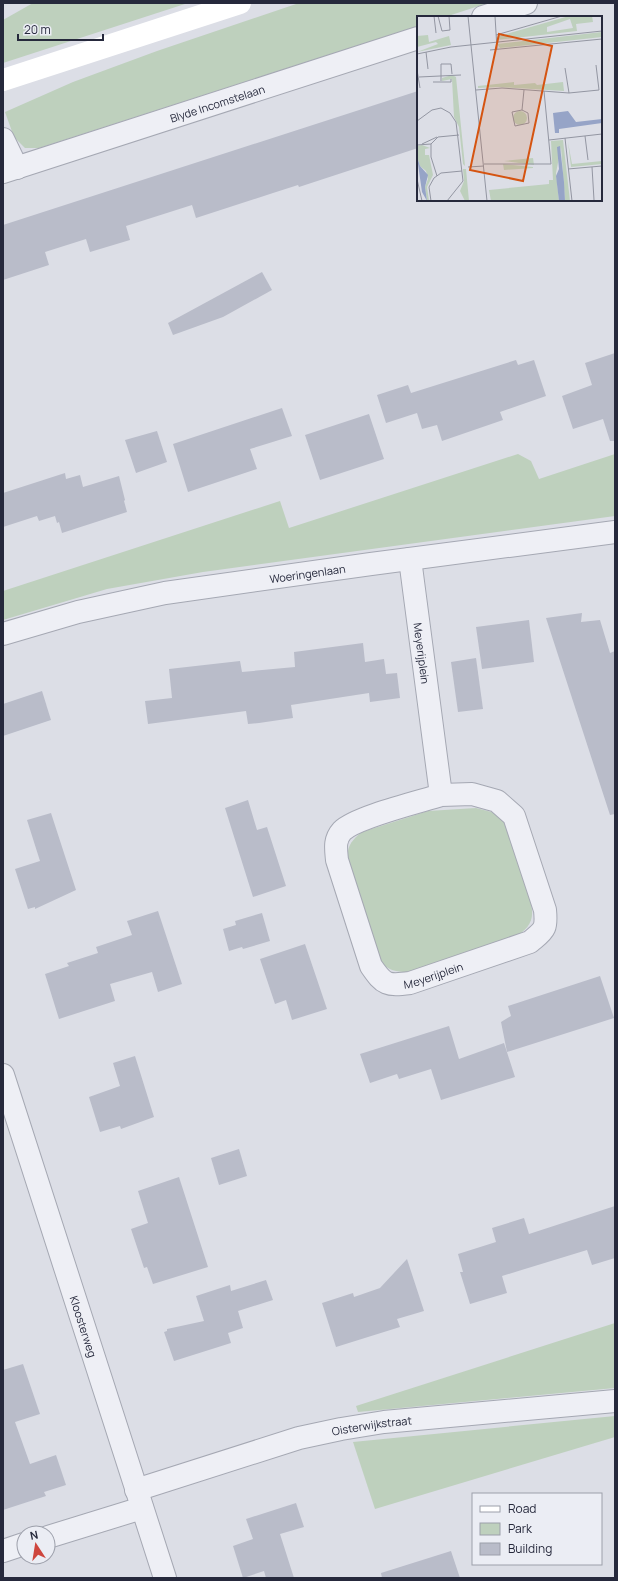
<svg xmlns="http://www.w3.org/2000/svg" width="618" height="1581" font-family="Manrope,sans-serif">
<rect width="100%" height="100%" fill="#dcdee6"/>
<g fill="#bed0bd">
<polygon points="33,3 188,3 3,63 3,20"/>
<polygon points="299,3 488,3 445,17 418,17 418,26 39,148 25,148 14,137 5,112 73,82 157,51"/>
<polygon points="518,454 531,461 539,479 615,454 615,516 203,572 107,589 3,620 3,591 280,501 289,528"/>
<path d="M 476,808 L 495,813 L 503,819 L 531,904 C 535,921 528,929 514,938 L 407,972 C 396,972 389,970 381,963 L 347,864 C 347,848 349,842 362,832 L 428,811 Z"/>
<polygon points="615,1323 615,1388 358,1412 356,1406"/>
<polygon points="615,1416 615,1437 375,1509 353,1442"/>
</g>
<g fill="#b9bcc9">
<polygon points="418,91 418,148 299,187 298,185 273,193 196,218 192,205 126,226 130,240 90,252 86,239 45,252 49,265 3,280 3,225"/>
<polygon points="262,272 272,290 223,317 173,335 168,323"/>
<polygon points="615,353 615,441 610,441 603,419 573,429 562,396 592,385 585,363"/>
<polygon points="516,360 518,365 534,360 546,396 500,412 503,420 442,441 437,425 422,429 417,413 386,423 377,395 408,385 411,393"/>
<polygon points="282,408 292,436 250,449 257,469 188,492 173,444"/>
<polygon points="369,414 384,459 320,480 305,435"/>
<polygon points="157,431 167,462 136,473 125,440"/>
<polygon points="65,473 66,479 80,475 83,487 119,476 125,500 124,501 127,512 62,533 59,522 57,523 55,516 39,521 37,516 3,527 3,493"/>
<polygon points="582,613 581,622 600,620 610,653 615,651 615,814 610,815 546,618"/>
<polygon points="529,620 534,662 482,669 476,627"/>
<polygon points="363,643 365,662 384,659 386,674 397,673 400,698 370,702 369,693 291,705 293,718 259,723 248,724 246,711 148,724 145,701 172,698 169,669 240,661 242,672 295,667 294,652"/>
<polygon points="476,658 483,709 458,712 451,662"/>
<polygon points="42,691 51,720 3,736 3,704"/>
<polygon points="248,800 257,830 267,827 286,886 253,897 225,808"/>
<polygon points="51,813 76,890 35,909 35,907 28,909 15,869 40,861 27,820"/>
<polygon points="158,911 182,984 158,992 152,972 110,984 115,1001 59,1019 45,974 69,966 67,963 98,953 96,947 132,935 127,921"/>
<polygon points="262,913 270,941 243,949 242,947 229,951 223,929 236,925 235,921"/>
<polygon points="305,944 327,1009 292,1020 286,1000 275,1004 260,959"/>
<polygon points="600,976 614,1018 507,1052 501,1022 511,1016 508,1006"/>
<polygon points="449,1026 459,1059 504,1043 515,1077 441,1100 431,1069 399,1079 397,1074 370,1083 360,1054"/>
<polygon points="135,1056 154,1117 121,1129 120,1126 100,1132 89,1097 120,1086 113,1063"/>
<polygon points="239,1149 247,1176 219,1185 211,1158"/>
<polygon points="179,1177 208,1267 153,1284 147,1267 144,1268 131,1229 148,1223 138,1191"/>
<polygon points="615,1206 615,1258 592,1265 587,1250 502,1276 507,1293 470,1304 460,1272 463,1272 458,1254 496,1242 492,1228 524,1218 529,1234"/>
<polygon points="407,1259 424,1311 397,1319 400,1327 336,1347 322,1303 353,1293 354,1297 380,1288"/>
<polygon points="266,1280 273,1300 238,1311 243,1328 228,1333 231,1343 174,1361 164,1332 167,1331 167,1329 204,1321 196,1296 230,1285 231,1291"/>
<polygon points="23,1364 40,1414 15,1422 30,1464 56,1455 66,1485 44,1492 46,1496 3,1510 3,1370"/>
<polygon points="296,1503 304,1527 280,1534 294,1578 266,1578 264,1571 243,1578 233,1546 253,1539 246,1519"/>
<polygon points="451,1551 460,1578 382,1578 381,1573"/>
</g>
<g fill="none" stroke-linecap="round" stroke-linejoin="round">
<defs>
<g id="street">
<polyline points="483,17 526,3"/>
<polyline points="3,139 17,168"/>
<path id="s1" d="M 3,172 L 418,38"/>
<path id="s2" d="M 410,559 L 441,795 C 419,802 356,817 342,831 C 334,840 336,849 337,860 L 371,966 C 384,985 387,986 410,983 L 530,942 C 544,930 547,930 545,910 L 514,816 L 497,801 L 472,794 L 441,795"/>
<path id="s3" d="M 3,634 L 78,612 L 165,593 L 371,564 L 615,532"/>
<path id="s4" d="M 3,1075 L 165,1578"/>
<path id="s5" d="M 136,1490 L 299,1438 L 341,1429 L 384,1422 L 615,1401"/>
<polyline points="48,1537 142,1508"/>
<polyline points="3,1551 24,1544"/>
</g>
</defs>
<use href="#street" stroke="#a5a8b3" stroke-width="24"/>
<use href="#street" stroke="#eeeff5" stroke-width="22"/>
<polyline stroke="#fff" stroke-width="22" points="3,80 240,3"/>
</g>
<g text-anchor="middle" dominant-baseline="central" stroke-width="3.5" stroke-linejoin="round" paint-order="stroke">
<g font-size="11" fill="#26293c" stroke="#ebedf4">
<text stroke="none"><textPath href="#s1" startOffset="225">Blyde Incomstelaan</textPath></text>
<text stroke="none"><textPath href="#s3" startOffset="311">Woeringenlaan</textPath></text>
<text stroke="none"><textPath href="#s2" startOffset="95">Meyerijplein</textPath></text>
<text stroke="none"><textPath href="#s2" startOffset="557">Meyerijplein</textPath></text>
<text stroke="none"><textPath href="#s4" startOffset="264">Kloosterweg</textPath></text>
<text stroke="none"><textPath href="#s5" startOffset="245">Oisterwijkstraat</textPath></text>
</g>
</g>
<g transform="translate(417 16)">
<rect width="185" height="185" fill="#dcdee6"/>
<path d="M 152,0 L 175,0 L 176,6 L 159,8 L 160,15 L 79,24 L 79,21 ZM 153,3 L 156,12 L 130,16 L 130,11 ZM 185,16 L 185,21 L 83,32 L 80,28 ZM 11,19 L 12,26 L 32,20 L 34,29 L 0,36 L 21,28 L 19,26 L 0,31 L 0,20 ZM 35,59 L 39,61 L 48,150 L 46,148 L 42,111 L 37,101 L 35,63 L 25,65 L 25,62 ZM 97,66 L 97,69 L 118,67 L 120,69 L 146,66 L 147,75 L 81,71 L 61,72 L 61,70 ZM96 102a7 7 0 1 1 14 0a7 7 0 1 1-14 0ZM 146,124 L 153,185 L 148,185 L 144,131 L 139,157 L 142,185 L 74,185 L 72,174 L 132,168 L 132,164 L 136,164 L 134,125 ZM 151,126 L 155,148 L 185,145 L 185,148 L 154,151 ZM 5,129 L 13,132 L 8,133 L 8,139 L 12,139 L 16,159 L 10,171 L 12,185 L 10,185 L 8,171 L 11,163 L 9,155 L 3,150 L 0,141 L 0,130 ZM 116,142 L 117,149 L 87,145 ZM 86,148 L 116,151 L 116,152 L 87,154 ZM 46,153 L 49,153 L 52,185 L 48,185 L 43,175 L 47,165 Z" fill="#bed0bd" fill-rule="evenodd"/>
<path d="M 151,95 L 159,106 L 185,103 L 185,107 L 142,113 L 142,117 L 138,117 L 136,97 ZM 143,130 L 147,166 L 148,185 L 142,185 L 139,160 L 142,153 L 140,131 ZM 0,141 L 3,150 L 11,159 L 8,171 L 10,185 L 5,176 Z" fill="#96a4c7"/>
<path fill="none" stroke="#9396a2" stroke-width="1" d="M 17,0 L 19,17M 21,0 L 25,15 L 33,14 L 32,0M 51,0 L 70,185M 78,0 L 80,33M 79,19 L 145,0M 73,34 L 185,23M 9,36 L 11,53M 0,38 L 34,31 L 185,15M 148,52 L 152,77M 0,54 L 3,72M 2,61 L 44,59M 24,65 L 24,48 L 34,48 L 35,58M 16,66 L 34,66 L 34,63M 59,74 L 85,72 L 152,77 L 182,74 L 179,49M 105,94 L 111,97 L 112,107 L 98,110 L 95,96 L 105,94 L 107,74M 0,105 L 15,94 L 24,92 L 33,97 L 39,106 L 46,165 L 30,185M 168,120 L 171,144M 148,122 L 155,185M 132,124 L 185,118M 5,128 L 20,121M 14,128 L 14,141 L 20,160M 0,129 L 14,128 L 21,121 L 42,119M 67,148 L 134,148 L 127,75M 51,151 L 67,150M 175,151 L 177,184M 151,153 L 185,150M 0,163 L 5,185M 14,185 L 12,171 L 17,162 L 24,157 L 45,155"/>
<path fill="#d55411" fill-opacity="0.15" stroke="#d55411" stroke-width="2" d="M 82,18 L 135,30 L 106,165 L 53,154 Z"/>
<rect width="185" height="185" fill="none" stroke="#26293c" stroke-width="2"/>
</g>
<rect width="618" height="1581" fill="none" stroke="#26293c" stroke-width="8"/>
<rect x="472" y="1493" width="130" height="72" fill="#ebedf4" stroke="#9c9faa"/>
<rect x="480" y="1506" width="20" height="6" fill="#ffffff" stroke="#9c9faa"/>
<text x="508" y="1513" font-size="12" fill="#26293c">Road</text>
<rect x="480" y="1523" width="20" height="12" fill="#bed0bd" stroke="#9c9faa"/>
<text x="508" y="1533" font-size="12" fill="#26293c">Park</text>
<rect x="480" y="1543" width="20" height="12" fill="#b9bcc9" stroke="#9c9faa"/>
<text x="508" y="1553" font-size="12" fill="#26293c">Building</text>
<g transform="translate(36 1545) rotate(348)"><circle r="19" fill="#ebedf4" stroke="#9c9faa"/>
<path d="M0-3L7 15L0 10L-7 15Z" fill="#ce463e"/>
<text y="-6" font-size="11" font-weight="bold" text-anchor="middle" fill="#26293c">N</text>
</g>
<path d="M18 34v6h85v-6" fill="none" stroke="#26293c" stroke-width="2"/>
<text x="24" y="34" font-size="12" fill="#26293c" stroke="#ebedf4" stroke-width="3" paint-order="stroke">20 m</text>
</svg>
